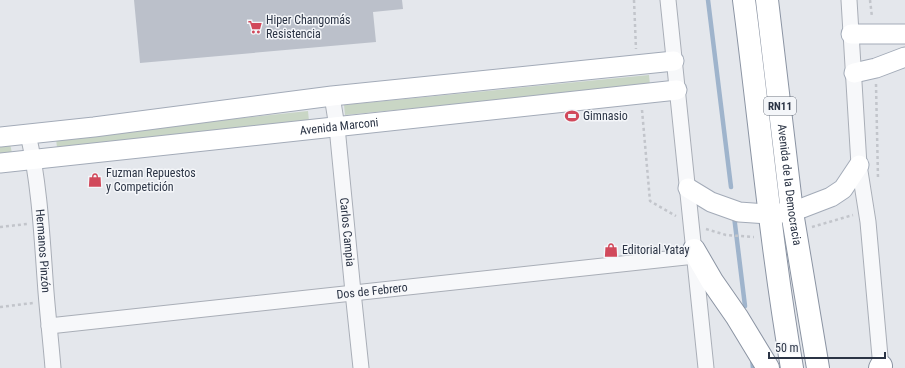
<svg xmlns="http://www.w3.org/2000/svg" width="905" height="368" font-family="'Roboto Condensed',sans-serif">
<rect width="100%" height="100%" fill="#e4e7ec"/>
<g fill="#c9d6c5">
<polygon points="649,75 650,85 345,115 344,105"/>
<polygon points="308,111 309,121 57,148 56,138"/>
<polygon points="10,144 12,153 0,154 0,145"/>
</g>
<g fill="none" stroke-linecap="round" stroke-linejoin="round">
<g stroke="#9fb4cc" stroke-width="4.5">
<polyline points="708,0 731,187"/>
<polyline points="734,216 745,306"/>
<polyline points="752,358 753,368"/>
</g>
</g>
<polygon fill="#bbc0ca" points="134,0 402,0 403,9 373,12 376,42 140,63"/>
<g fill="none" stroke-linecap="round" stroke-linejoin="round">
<defs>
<g id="minor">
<polyline points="668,0 706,368"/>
<polyline points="849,0 859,165 868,222 881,368"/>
<path id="s1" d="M 332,96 L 337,127 L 353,292 L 361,368"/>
<path id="s2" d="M 28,134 C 40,186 42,239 46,292 C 48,317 51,343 53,368"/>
<path id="s3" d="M 49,326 L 695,256"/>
</g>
<g id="major">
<polyline points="851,34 905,34"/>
<polyline points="854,73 876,68 905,57"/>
<polyline points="0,137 94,127 332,96 674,61"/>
<path id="s4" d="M 0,163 L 677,90"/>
<polyline points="688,188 711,202 739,212 769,214 792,212 831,197 843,189 859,165"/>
</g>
<g id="highway">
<path d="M 744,0 C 760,123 771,246 792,368"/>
<path id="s5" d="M 767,0 L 792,212 L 818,368"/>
<polyline points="694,250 712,281 737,317 768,368"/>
<polyline points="880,368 881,366"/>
</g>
</defs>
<use href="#minor" stroke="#a9aeb7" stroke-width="17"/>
<use href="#major" stroke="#a3abb8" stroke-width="21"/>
<use href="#highway" stroke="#8b94a3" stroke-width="24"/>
<g stroke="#c2c5cb" stroke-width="2.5" stroke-dasharray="3 3" stroke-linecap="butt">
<polyline points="634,0 636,49"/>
<polyline points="870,0 872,17"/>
<polyline points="876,84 878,179"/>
<polyline points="642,110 650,201 676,216"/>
<polyline points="0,227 27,224"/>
<polyline points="812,227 853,215"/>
<polyline points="706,229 726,235 754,237"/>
<polyline points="0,307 33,303"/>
</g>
<use href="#minor" stroke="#f7f8fa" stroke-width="15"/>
<use href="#major" stroke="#fff" stroke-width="19"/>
<use href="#highway" stroke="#fff" stroke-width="22"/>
</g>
<defs>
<symbol id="supermarket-bare" viewBox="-9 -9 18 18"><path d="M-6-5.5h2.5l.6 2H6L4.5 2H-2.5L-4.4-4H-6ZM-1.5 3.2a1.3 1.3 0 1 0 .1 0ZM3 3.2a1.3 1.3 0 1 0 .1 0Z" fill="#d1495b" stroke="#f4f6f9" stroke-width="2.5" paint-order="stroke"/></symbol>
<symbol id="stadium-bare" viewBox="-9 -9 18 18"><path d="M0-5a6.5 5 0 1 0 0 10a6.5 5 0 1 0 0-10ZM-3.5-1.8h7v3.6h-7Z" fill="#d1495b" stroke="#f4f6f9" stroke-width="2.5" paint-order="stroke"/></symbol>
<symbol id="shop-bare" viewBox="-9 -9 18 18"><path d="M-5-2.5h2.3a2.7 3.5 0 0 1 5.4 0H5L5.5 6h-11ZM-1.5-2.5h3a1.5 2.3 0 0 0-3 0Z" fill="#d1495b" stroke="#f4f6f9" stroke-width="2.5" paint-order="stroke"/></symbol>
</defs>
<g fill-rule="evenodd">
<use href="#supermarket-bare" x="245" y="17" width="20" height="20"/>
<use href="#stadium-bare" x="562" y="106" width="20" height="20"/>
<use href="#shop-bare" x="85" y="170" width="20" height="20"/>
<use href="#shop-bare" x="601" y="240" width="20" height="20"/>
</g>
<g text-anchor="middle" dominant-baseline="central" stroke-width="3" stroke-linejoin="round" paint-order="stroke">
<rect fill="#f4f6f9" stroke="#676e7b" stroke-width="1" x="764" y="97" width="32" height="18" rx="3"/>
<g font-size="11" font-weight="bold" fill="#2b3445">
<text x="780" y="106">RN11</text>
</g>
<g font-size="12" fill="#2b3445" stroke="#f4f6f9" text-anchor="start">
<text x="266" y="20">Hiper Changomás<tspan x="266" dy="14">Resistencia</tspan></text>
<text x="583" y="116">Gimnasio</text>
<text x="106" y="173">Fuzman Repuestos<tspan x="106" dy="14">y Competición</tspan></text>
<text x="622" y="250">Editorial Yatay</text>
</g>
<g font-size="12" fill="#2b3445" stroke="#f4f6f9">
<text stroke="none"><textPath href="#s4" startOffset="341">Avenida Marconi</textPath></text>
<text stroke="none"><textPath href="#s5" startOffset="186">Avenida de la Democracia</textPath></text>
<text stroke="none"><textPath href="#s1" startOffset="137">Carlos Campia</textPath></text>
<text stroke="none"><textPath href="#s2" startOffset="118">Hermanos Pinzón</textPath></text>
<text stroke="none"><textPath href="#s3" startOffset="325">Dos de Febrero</textPath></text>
</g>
</g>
<path d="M769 352v6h116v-6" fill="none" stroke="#2b3445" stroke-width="2"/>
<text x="775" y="352" font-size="12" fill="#2b3445" stroke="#f4f6f9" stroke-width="3" paint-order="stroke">50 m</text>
</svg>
